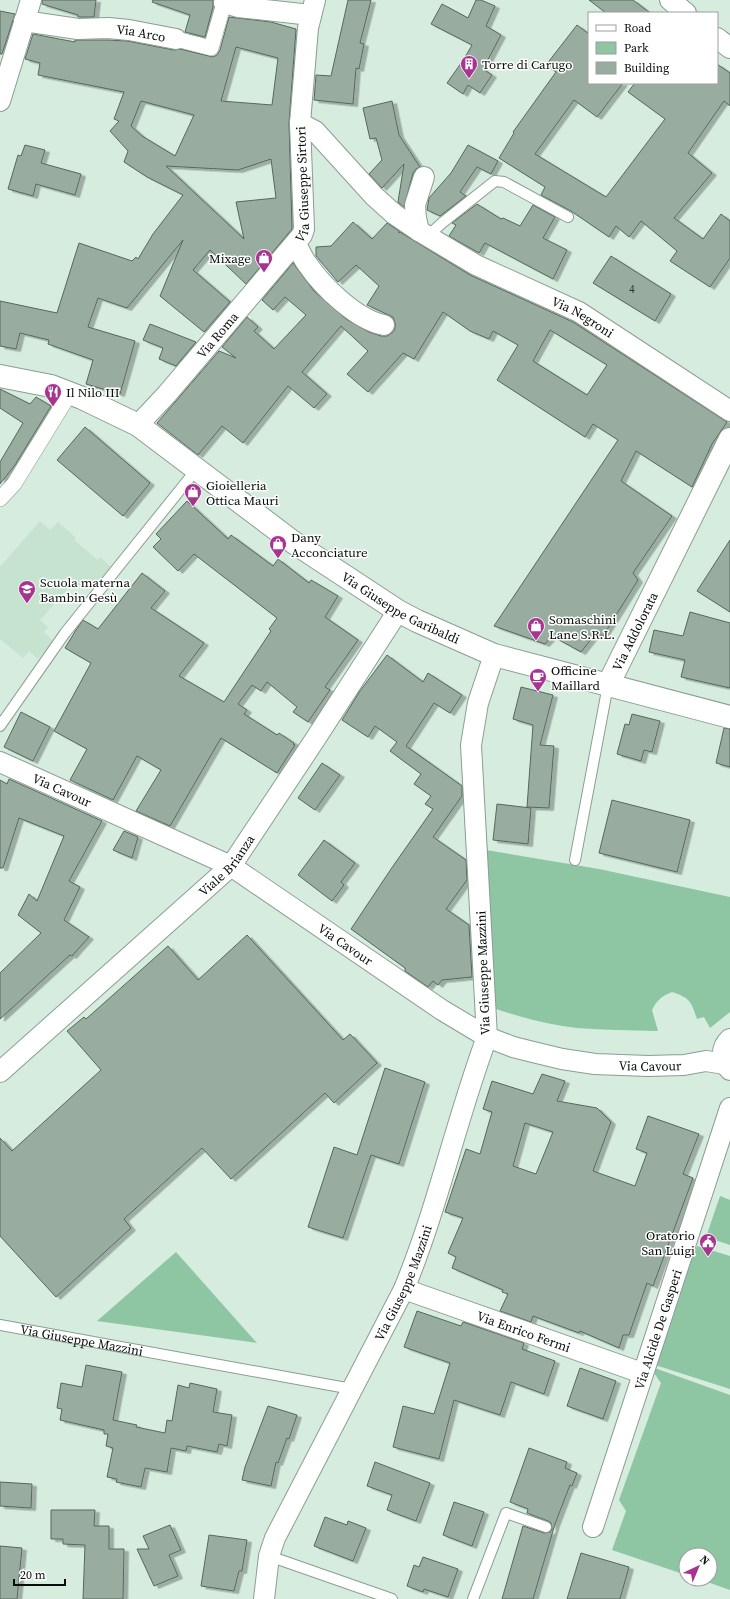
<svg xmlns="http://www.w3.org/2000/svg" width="730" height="1599" font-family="'Source Serif 4',serif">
<defs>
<filter id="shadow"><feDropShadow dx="4.5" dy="2.5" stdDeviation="0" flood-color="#0004"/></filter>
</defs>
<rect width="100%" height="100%" fill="#d6ecde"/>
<polygon fill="#c6e3d0" points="40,521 50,530 58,522 76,538 74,540 98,560 100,557 112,568 95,587 87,580 80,588 74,582 40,620 48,627 44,632 53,641 38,659 29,651 23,658 0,639 0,567"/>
<g fill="#8ec5a3">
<path d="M 486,850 L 599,869 L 730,897 L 730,1012 L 710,1028 L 704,1017 L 697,1019 C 691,1001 690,998 672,992 C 662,996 657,1000 652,1010 L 658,1031 C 631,1030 604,1030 577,1028 C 549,1025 520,1017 493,1008 Z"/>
<polygon points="720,1196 730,1200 730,1245 706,1237"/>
<polygon points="697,1246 730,1256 730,1389 652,1364"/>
<polygon points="176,1252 257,1343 97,1321"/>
<polygon points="649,1366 730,1395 730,1590 699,1579 710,1579 710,1555 686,1555 686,1575 612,1550 626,1511 619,1500 661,1383"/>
</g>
<g fill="#98ada0" stroke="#55685c" fill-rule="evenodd" filter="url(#shadow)">
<polygon points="42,0 96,0 94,17 78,17 78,15 42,4"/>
<polygon points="153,0 213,0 213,7 205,37 185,32 190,15 152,2"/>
<polygon points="348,0 371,0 360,43 364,44 359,69 356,68 353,104 314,100 316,75 331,76"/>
<polygon points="476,0 481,0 495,6 486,26 501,35 483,69 492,75 480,93 468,85 463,94 447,83 464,59 472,45 431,24 442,4 468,18"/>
<polygon points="589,0 633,0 650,13 606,13"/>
<polygon points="0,11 15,14 2,54 0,54"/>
<path d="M 229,17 L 271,22 L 296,29 L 289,123 L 292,229 L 246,284 L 210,250 L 193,270 L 230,302 L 204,332 L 160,296 L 183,240 L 127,308 L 98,298 L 88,327 L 135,341 L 120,394 L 86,384 L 93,360 L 48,344 L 49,340 L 20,333 L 16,349 L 0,346 L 0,301 L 57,313 L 79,243 L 132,261 L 136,257 L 138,259 L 153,234 L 183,195 L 147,177 L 124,162 L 128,151 L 110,131 L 119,121 L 114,119 L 124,92 L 38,75 L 40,63 L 25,59 L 33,34 L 75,42 L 75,40 L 108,40 L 127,41 L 174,50 L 180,49 L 213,57 L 217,55 L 220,50 ZM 236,47 L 278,58 L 272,105 L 221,101 ZM 141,101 L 194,115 L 175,156 L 142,136 L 131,126 ZM 271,159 L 276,198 L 236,202 L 244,239 L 166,166 L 238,170 Z"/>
<polygon points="577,25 589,34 589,83 623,83 597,117 574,100 535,154 606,197 665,119 628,92 635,83 717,83 717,64 730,73 730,106 724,101 688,153 712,173 674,218 703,239 721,214 730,221 730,258 710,287 670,261 677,251 641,221 629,237 616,226 609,237 571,211 541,195 545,187 499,158 514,133 513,132 556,72 546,65"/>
<polygon points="392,101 399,135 420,167 416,169 413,173 404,207 398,202 404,164 382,188 369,174 382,160 376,138 370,139 363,108"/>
<polygon points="25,145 45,150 41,163 81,174 75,195 36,184 33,196 8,189 18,155 21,156"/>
<polygon points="468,145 498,161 491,174 477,167 460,192 466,196 440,216 427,210 429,198 451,173"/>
<polygon points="477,204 501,219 503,218 520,226 533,205 555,217 543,238 567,250 553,279 485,243 479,253 449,236 456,225 452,223"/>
<path d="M 353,222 L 372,239 L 387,223 L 399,231 L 399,233 L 400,232 L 470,275 L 573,322 L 727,422 L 712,444 L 692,487 L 636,451 L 621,481 L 672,516 L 633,573 L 638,580 L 603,636 L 596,633 L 581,652 L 552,636 L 545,644 L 494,626 L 618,440 L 593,424 L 585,437 L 497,380 L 518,345 L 493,331 L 489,339 L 470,331 L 443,312 L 414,359 L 403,353 L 368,392 L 347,374 L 368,351 L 341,326 L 302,372 L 327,394 L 314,408 L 288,386 L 243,443 L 222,426 L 198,455 L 157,423 L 219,351 L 236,358 L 222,347 L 247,317 L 258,327 L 254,331 L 274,349 L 306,315 L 285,297 L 273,310 L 262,300 L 293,263 L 314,291 L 346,319 L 369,332 L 381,336 L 387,336 L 392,333 L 395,329 L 395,323 L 393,317 L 367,305 L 379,286 L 356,265 L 338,282 L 316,256 L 316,247 L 331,246 ZM 550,330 L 607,365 L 587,395 L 533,361 Z"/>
<polygon points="611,256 671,294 655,321 593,283"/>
<polygon points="150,324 196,342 176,366 159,359 163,348 143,340"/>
<polygon points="0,389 30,404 36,397 51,406 15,465 0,484 0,462 23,423 0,408"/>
<polygon points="85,427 150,483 123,516 57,460"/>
<polygon points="187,501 228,539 231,535 273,566 278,559 309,583 311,580 338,596 325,617 358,640 325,687 330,690 308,722 293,712 297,707 267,682 261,691 252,685 238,704 247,710 244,714 277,735 279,733 294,743 293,744 295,745 277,773 221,738 170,826 136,811 161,770 137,756 113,800 70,780 87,749 54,731 91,663 65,648 76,630 83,620 98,629 142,573 165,591 151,608 204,643 179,676 224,702 271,631 269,629 277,618 194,554 178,571 153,547 161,539 156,534"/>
<polygon points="730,540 730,612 697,591"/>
<polygon points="690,612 730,623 730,688 681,677 685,660 649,652 654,630 683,636"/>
<polygon points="387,655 423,682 428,673 462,695 450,713 434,703 406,746 462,786 462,796 433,837 466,860 467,880 446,909 469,925 472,977 442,980 438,985 433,981 428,987 405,971 405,968 351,929 391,869 433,809 425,804 431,796 414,784 421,774 390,751 397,742 375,726 368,737 342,720 360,691"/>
<polygon points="521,687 553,695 540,745 554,746 549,808 527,807 533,725 513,719"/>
<polygon points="21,712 50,727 33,761 4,747"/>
<polygon points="632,714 660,721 652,752 644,750 641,761 617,754 625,724 629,725"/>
<polygon points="724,728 730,729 730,767 716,763"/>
<polygon points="322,763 340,775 315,810 298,798"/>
<polygon points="9,779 102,821 69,881 80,887 64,920 89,937 72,956 70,955 0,1019 0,973 41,933 18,915 29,894 37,901 64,836 19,818 3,868 0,868 0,780 7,784"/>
<polygon points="612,800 690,820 677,872 599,853"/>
<polygon points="497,804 531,808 528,844 493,840"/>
<polygon points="124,831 138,837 132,858 113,850"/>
<polygon points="324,840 355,863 341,882 344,885 332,901 298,875"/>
<polygon points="247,935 343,1040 350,1034 377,1063 334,1103 325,1093 231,1179 202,1148 124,1219 131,1228 56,1297 0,1236 0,1138 12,1151 101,1070 67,1031 84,1017 86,1019 168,946 198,980"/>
<polygon points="385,1068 425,1082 399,1164 371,1155 343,1238 308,1227 334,1147 357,1155"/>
<path d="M 542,1074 L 565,1081 L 557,1101 L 597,1108 L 611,1122 L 593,1171 L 635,1186 L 647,1153 L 636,1149 L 648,1116 L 699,1134 L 683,1174 L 693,1178 L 653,1286 L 647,1283 L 629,1335 L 623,1335 L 619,1348 L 580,1331 L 579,1333 L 533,1316 L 531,1322 L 500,1311 L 508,1294 L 502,1292 L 503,1290 L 452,1268 L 456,1257 L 448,1253 L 463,1218 L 445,1212 L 466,1149 L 480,1154 L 492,1112 L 483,1109 L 492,1081 L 533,1094 ZM 525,1123 L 553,1132 L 536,1174 L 513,1166 Z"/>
<polygon points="417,1311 461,1326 463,1322 524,1343 522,1349 555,1361 544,1394 511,1382 500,1415 454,1400 439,1459 393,1447 403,1406 434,1414 450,1363 404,1347"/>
<polygon points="86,1365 122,1372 113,1420 137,1425 136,1427 165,1433 167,1420 172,1421 178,1385 189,1388 190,1383 217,1389 213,1412 232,1415 227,1446 219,1444 217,1452 187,1446 186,1451 171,1448 167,1472 145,1468 141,1487 116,1482 117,1479 107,1477 113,1448 106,1446 108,1434 104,1434 104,1430 60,1420 62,1409 57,1408 61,1383 82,1387"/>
<polygon points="580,1368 616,1381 603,1419 567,1406"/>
<polygon points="268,1406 297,1415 289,1439 287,1438 278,1463 276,1462 271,1486 242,1480 245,1467"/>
<polygon points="529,1448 567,1462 565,1468 577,1473 572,1486 570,1485 555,1524 533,1599 502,1599 523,1526 544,1533 550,1532 552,1529 551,1523 548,1521 527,1513 528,1509 510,1502"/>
<polygon points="375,1462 430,1483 416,1521 387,1510 392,1495 367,1486"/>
<polygon points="0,1482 32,1484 31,1508 0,1506"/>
<polygon points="454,1502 484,1512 472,1546 443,1535"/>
<polygon points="51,1510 95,1510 94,1526 109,1526 109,1549 124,1549 123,1599 83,1599 85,1545 63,1544 63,1539 51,1539"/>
<polygon points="325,1517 347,1525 348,1521 366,1528 353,1561 314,1546"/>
<polygon points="170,1525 181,1550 169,1555 178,1576 154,1586 137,1549 149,1549 143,1536"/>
<polygon points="209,1535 247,1540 242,1571 239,1571 234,1591 201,1586"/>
<polygon points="0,1546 22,1548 17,1599 0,1599"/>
<polygon points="581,1553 629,1567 620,1599 567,1599"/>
<polygon points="423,1557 458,1569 448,1597 424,1589 423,1592 407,1586 414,1565 419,1567"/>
</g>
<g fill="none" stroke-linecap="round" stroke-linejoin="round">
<defs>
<g id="service">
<polyline points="427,237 442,223 495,181 504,182 568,217"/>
<polyline points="0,726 65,633 196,470"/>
<polyline points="575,860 608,685"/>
<path id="s1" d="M 0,1325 L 352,1389"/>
<polyline points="269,1556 392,1599"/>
<polyline points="473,1599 506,1513 546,1527"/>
</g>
<g id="pedestrian">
<polyline points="176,39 211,48 224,3"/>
<polyline points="0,499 14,484 70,393"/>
</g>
<g id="minor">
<polyline points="226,0 224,3 238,7 311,15"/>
<polyline points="670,0 686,13"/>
<path id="s2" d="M 24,21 L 78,29 L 108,28 L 129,30 L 176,39"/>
<polyline points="717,38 730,48"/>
<polyline points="0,101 31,0"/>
<path id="s3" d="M 300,123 L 315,131 L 374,196 L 394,214 L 419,231 L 476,265 L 579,312 L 730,411"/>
<polyline points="419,231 416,218 415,205 424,177"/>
<path d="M 296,244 C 300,251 303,259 308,265 C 323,287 357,320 384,325"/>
<path id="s4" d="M 138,425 L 167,394 L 302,235 L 304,229 L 300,123 L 308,28 L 315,0"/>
<path id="s5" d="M 0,762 L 231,866 L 442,1010 L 487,1037 L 513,1047 L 533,1052 L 562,1059 L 595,1064 L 648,1066 L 684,1065 L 706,1061 L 725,1064"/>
<path d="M 730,1039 C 720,1048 721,1061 730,1070"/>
<path id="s6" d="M 0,1072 L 231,866 L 316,738 L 398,611"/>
<path id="s7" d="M 404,1289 L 642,1373"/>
<path id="s8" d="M 593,1527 L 730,1108"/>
<path id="s9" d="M 264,1599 L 269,1556 L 275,1538 L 404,1289 C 438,1207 456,1120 487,1037 L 471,745 L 478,703 L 494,655"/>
</g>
<g id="tertiary">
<path id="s10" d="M 0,376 L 51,386 L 82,398 L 138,425 L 293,542 L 398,611 L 417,621 L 494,655 L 730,717"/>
<path id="s11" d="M 608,685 L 730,439"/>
</g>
</defs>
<use href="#service" stroke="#8a9e91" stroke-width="12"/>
<use href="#pedestrian" stroke="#8a9e91" stroke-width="16"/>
<use href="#minor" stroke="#8a9e91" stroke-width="22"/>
<use href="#tertiary" stroke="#8a9e91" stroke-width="24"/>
<use href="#service" stroke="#fff" stroke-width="10"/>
<use href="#pedestrian" stroke="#fff" stroke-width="15"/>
<use href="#minor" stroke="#fff" stroke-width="20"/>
<use href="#tertiary" stroke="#fff" stroke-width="22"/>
</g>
<defs>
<symbol id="building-pin" viewBox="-11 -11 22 30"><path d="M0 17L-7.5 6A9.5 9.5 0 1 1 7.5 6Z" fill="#a7358f" stroke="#fff"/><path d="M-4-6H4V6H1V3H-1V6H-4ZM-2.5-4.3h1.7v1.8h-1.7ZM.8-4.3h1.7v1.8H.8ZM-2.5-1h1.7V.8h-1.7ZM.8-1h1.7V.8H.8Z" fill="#fff"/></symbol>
<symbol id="shop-pin" viewBox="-11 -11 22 30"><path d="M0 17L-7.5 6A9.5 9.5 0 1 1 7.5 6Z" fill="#a7358f" stroke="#fff"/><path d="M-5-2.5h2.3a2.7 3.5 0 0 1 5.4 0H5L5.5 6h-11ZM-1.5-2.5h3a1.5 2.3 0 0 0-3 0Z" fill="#fff"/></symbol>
<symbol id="restaurant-pin" viewBox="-11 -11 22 30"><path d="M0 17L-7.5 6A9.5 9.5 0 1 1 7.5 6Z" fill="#a7358f" stroke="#fff"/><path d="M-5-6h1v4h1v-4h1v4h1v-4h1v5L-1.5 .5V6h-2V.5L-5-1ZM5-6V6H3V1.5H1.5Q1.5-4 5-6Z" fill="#fff"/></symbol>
<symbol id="school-pin" viewBox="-11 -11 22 30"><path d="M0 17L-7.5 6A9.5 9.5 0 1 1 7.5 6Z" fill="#a7358f" stroke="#fff"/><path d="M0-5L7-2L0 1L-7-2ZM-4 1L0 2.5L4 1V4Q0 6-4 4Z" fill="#fff"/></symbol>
<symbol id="cafe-pin" viewBox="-11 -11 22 30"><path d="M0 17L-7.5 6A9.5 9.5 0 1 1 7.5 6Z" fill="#a7358f" stroke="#fff"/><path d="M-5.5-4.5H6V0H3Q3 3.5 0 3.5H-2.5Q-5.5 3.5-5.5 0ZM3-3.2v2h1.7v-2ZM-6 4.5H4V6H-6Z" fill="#fff"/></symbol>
<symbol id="civic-pin" viewBox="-11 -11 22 30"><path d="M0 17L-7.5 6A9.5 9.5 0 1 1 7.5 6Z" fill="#a7358f" stroke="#fff"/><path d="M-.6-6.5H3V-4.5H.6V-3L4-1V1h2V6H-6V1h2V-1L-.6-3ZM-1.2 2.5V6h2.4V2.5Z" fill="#fff"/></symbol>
</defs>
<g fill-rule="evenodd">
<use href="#building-pin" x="459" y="54" width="20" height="27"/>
<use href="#shop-pin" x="254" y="248" width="20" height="27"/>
<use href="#restaurant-pin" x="43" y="382" width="20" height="27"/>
<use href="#shop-pin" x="183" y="482" width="20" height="27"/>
<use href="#shop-pin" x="268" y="534" width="20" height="27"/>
<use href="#school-pin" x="17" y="579" width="20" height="27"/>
<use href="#shop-pin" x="526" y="616" width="20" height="27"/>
<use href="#cafe-pin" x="528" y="667" width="20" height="27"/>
<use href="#civic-pin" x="698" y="1232" width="20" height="27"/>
</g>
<g text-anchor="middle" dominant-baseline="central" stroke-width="3" stroke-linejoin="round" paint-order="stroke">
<g font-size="11" fill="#2b362f">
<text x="632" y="289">4</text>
</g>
<g font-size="13" fill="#070e09" stroke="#fff">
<text stroke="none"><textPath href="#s2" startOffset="118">Via Arco</textPath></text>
<text stroke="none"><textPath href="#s4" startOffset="302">Via Giuseppe Sirtori</textPath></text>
<text stroke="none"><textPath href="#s3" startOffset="347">Via Negroni</textPath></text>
<text stroke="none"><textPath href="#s4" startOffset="120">Via Roma</textPath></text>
<text stroke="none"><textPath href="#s10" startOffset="468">Via Giuseppe Garibaldi</textPath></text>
<text stroke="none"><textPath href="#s11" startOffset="60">Via Addolorata</textPath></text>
<text stroke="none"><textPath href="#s5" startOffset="68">Via Cavour</textPath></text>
<text stroke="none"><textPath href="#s6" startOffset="307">Viale Brianza</textPath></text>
<text stroke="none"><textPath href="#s5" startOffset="392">Via Cavour</textPath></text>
<text transform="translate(483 973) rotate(-92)">Via Giuseppe Mazzini</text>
<text stroke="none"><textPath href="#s5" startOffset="728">Via Cavour</textPath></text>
<text stroke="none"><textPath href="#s9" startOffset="348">Via Giuseppe Mazzini</textPath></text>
<text stroke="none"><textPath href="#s8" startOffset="208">Via Alcide De Gasperi</textPath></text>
<text stroke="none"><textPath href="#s7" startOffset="127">Via Enrico Fermi</textPath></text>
<text stroke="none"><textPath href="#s1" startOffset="83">Via Giuseppe Mazzini</textPath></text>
</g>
<g font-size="13" fill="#070e09" stroke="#fff" text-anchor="start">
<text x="482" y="64">Torre di Carugo</text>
<text x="251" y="258" text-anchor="end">Mixage</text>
<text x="66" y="392">Il Nilo III</text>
<text x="206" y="485">Gioielleria<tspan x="206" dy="15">Ottica Mauri</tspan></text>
<text x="291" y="537">Dany<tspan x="291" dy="15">Acconciature</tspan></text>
<text x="40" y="582">Scuola materna<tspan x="40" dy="15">Bambin Gesù</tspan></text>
<text x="549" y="619">Somaschini<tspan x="549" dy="15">Lane S.R.L.</tspan></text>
<text x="551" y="670">Officine<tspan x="551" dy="15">Maillard</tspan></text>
<text x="695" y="1235" text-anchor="end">Oratorio<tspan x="695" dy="15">San Luigi</tspan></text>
</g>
</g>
<rect x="588" y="12" width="130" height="72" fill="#ffffff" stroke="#9c9f9d"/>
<rect x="596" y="25" width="20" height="6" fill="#ffffff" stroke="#9c9f9d"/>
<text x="624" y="32" font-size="12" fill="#070e09">Road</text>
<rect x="596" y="42" width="20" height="12" fill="#8ec5a3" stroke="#9c9f9d"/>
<text x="624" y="52" font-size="12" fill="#070e09">Park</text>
<rect x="596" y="62" width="20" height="12" fill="#98ada0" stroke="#9c9f9d"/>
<text x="624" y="72" font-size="12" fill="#070e09">Building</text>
<g transform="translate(698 1567) rotate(44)"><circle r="19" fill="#ffffff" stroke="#9c9f9d"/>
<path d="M0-3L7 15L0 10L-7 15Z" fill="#a7358f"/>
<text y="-6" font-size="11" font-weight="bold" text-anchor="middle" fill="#070e09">N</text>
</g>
<path d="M14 1579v6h51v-6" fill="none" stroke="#070e09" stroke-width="2"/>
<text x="20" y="1579" font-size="12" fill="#070e09" stroke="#ffffff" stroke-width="3" paint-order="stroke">20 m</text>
</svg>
